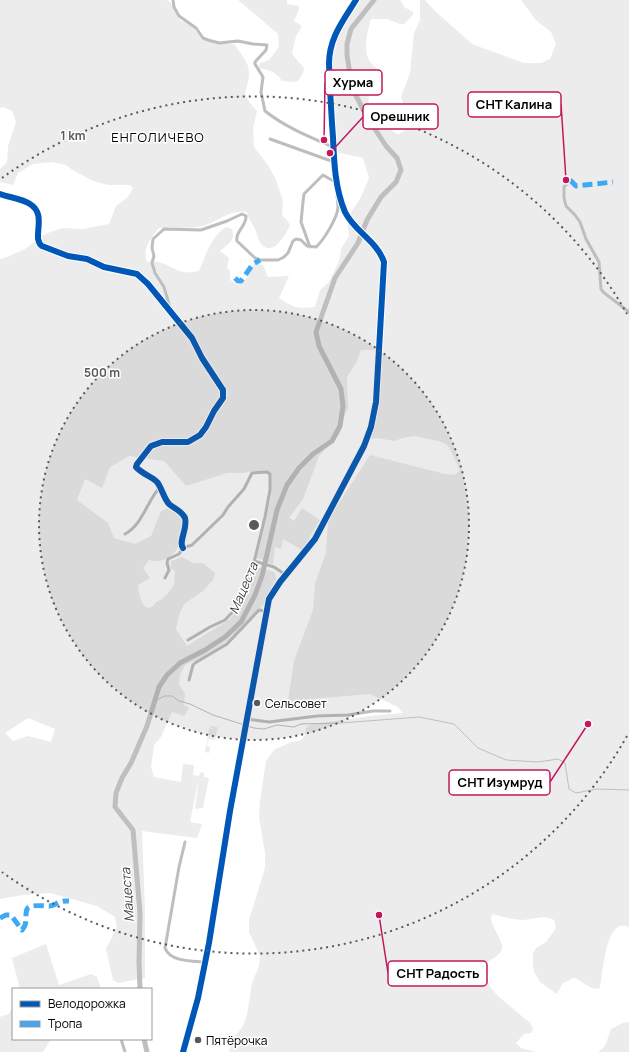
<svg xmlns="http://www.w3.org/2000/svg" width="629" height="1052" font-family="Manrope,sans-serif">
<rect width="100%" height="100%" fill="#fff"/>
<g fill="#ececec" fill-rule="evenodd">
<path d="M 0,0 L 167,0 L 171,3 L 180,20 L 192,26 L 202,39 L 217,44 L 234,44 C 249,65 253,67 245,93 L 249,102 L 257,111 L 253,129 L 254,147 L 268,165 L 276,180 L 283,201 L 282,213 L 283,217 L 286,219 L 290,225 C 286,234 273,258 261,244 C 258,240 257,233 255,229 C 252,223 248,219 247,212 C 232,209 219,220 206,225 C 191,230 175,226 159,228 C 151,238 142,248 147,262 C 163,259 169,268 183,272 C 188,273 194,272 199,271 C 206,255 211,236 226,227 L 232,229 C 236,241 228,244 220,251 L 229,258 L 227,269 L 230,270 L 230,280 L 238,285 L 244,282 L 255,263 L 263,265 L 268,277 L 289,276 L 279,298 C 294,308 297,309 315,307 L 320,290 L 329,282 L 340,259 L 341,249 L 349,236 L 347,218 L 360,199 L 369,178 L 363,158 L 335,152 L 333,100 L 333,53 L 339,31 L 361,0 L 400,0 L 404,7 L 413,12 L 413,15 L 404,24 L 400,24 L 387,19 L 371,19 C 367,32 360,59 376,67 C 381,82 363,94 370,109 C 375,119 387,125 395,133 L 399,134 L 406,130 L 405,110 L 401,97 L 410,73 L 414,33 L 420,20 L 420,0 L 425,0 L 434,10 L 472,44 L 524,63 L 541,63 L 550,59 L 556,44 L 551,32 L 536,20 L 521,0 L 629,0 L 629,927 C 605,915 603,975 600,988 L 594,989 L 583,983 L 578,979 L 573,978 L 562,984 L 557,994 L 540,982 L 534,972 L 533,966 L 533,954 L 536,948 L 546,942 L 556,928 L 554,920 C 543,914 533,920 522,920 C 512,919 502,917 492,914 L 491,920 C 499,944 515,949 483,964 L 490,987 L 498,996 L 530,1023 L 533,1028 L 531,1033 L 524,1034 L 516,1043 L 521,1048 L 536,1052 L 229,1052 L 233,1039 L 243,1026 L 247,1015 L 252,983 L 259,966 L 260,956 L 249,932 L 249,920 L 265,868 L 265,853 L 259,817 L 260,801 L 266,761 L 275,749 L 292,742 L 301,740 L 305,735 L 306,728 L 309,725 L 370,716 L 403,713 L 398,707 L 370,694 L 288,701 L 294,661 L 313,610 L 315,584 L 326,552 L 328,520 L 370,455 L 445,474 L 455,475 L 460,470 L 449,447 L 446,444 L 438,441 L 415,436 L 402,438 L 395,441 L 377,438 L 369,439 L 375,416 L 379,350 L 361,350 L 356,363 L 347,377 L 348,408 L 345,414 L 340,433 L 319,456 L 303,499 L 289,518 L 294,521 L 302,508 L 320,520 L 302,550 L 283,539 L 281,549 L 275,547 L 273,564 L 257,558 L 271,497 L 271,475 L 266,472 L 253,471 L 243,473 L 227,473 L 186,486 L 164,461 L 129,456 L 110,467 L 102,488 L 85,479 L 77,500 L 108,523 L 114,538 L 135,544 L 151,536 L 161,511 L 168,508 C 173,512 181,517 183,523 C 185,528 183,534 181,539 C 177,554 166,564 149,560 L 143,568 L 150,578 L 138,585 C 139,594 140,602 147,608 L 152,607 L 156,602 L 162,599 L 170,591 L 174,584 L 175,571 L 171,569 L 171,561 L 182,557 L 193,563 L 203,563 L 215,573 L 213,580 L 203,591 L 184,604 L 179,615 L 176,629 L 187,646 L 230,619 L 241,603 L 254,566 L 274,572 L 276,576 L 276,579 L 264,604 L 229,640 L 199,659 L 185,665 L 180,675 L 179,684 L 185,694 L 184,705 L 189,708 L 184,716 L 172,712 L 161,737 L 154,745 L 151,767 L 154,777 L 181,782 L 183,764 L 194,765 L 193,775 L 199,776 L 200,773 L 204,772 L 204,777 L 209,778 L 203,808 L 195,809 L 199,778 L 190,822 L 202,824 L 197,838 L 142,831 L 145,908 L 145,978 L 118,983 L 113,980 L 106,949 L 117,927 L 115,917 L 97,906 L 50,893 L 23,895 L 0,899 L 0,259 L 7,257 L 25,249 L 45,234 L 63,228 L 83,229 L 109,224 L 116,206 L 128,197 L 133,188 L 130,185 L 108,185 L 93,181 L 71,169 L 66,165 L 52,162 L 33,164 L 18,173 L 13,185 L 0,182 L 0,169 L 7,162 L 8,146 L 16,122 L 12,111 L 3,107 L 0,108 ZM 28,718 L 55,729 L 51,742 L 28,736 L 13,741 L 5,733 Z"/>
<path d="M 238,0 L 287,0 L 287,4 L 299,6 L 299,9 L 294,21 L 302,26 L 296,36 L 292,54 L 304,68 L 303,73 L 298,81 L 292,82 L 282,81 C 278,74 270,69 261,69 L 259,67 L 260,63 L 269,60 L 279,47 L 278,34 Z"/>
<polygon points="211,726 217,727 218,729 217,730 215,740 208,739 207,746 210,747 209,753 205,752 209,728 216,730 210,727"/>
<polygon points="46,944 59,985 91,974 97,977 100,986 99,989 20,989 12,958"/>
<polygon points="13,1006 13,1039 51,1039 43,1052 0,1052 0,1017 9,1014"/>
<polygon points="629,1022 629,1052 598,1052 605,1046 611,1029 623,1023"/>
</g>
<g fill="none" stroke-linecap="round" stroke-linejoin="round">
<polyline stroke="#bfbfbf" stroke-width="1" points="152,710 157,700 164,696 172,696 179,701 190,704 213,715 254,728 264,729 277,725 294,727 301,724 341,723 419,717 454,724 478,748 506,760 538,762 558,759 565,763 569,789 576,793 597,789 629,790"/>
<g stroke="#bfbfbf" stroke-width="5">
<polyline points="140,989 139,962 140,913 133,830 115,807 116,793 122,778 131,763 147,726 159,687 167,675 180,663 205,650 225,637 241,622 255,595 262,576 277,510 287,485 299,468 313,454 332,441 340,426 343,406 341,389 319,346 316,332 335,278 358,243 367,220 381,197 396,182 401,170 397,158 386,146 367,117 352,88 347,55 347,44 351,29 374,0"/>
<polyline points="144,1039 147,1052"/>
</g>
<g stroke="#bebebe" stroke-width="3">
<path d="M 173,0 L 174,7 L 179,16 L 196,28 L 203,38 L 208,40 L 219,43 L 238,41 L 253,44 L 267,45 L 266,50 L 255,62 L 255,64 L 263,77 L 261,92 L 265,111 C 285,127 310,137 333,147"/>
<polyline points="270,139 334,162"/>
<polyline points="570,180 564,187 564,198 566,206 575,215 580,222 586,239 599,262 601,289 603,292 629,312"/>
<path d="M 0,194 C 8,197 23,199 30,204 C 48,215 31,238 42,246 L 68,256 L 87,259 L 104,267 L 137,274 L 148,284 L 192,338 L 202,358 L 223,390 L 223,398 L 214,411 L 206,427 L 200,435 L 188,442 L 162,442 L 151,446 L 137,464 L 136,467 C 142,474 151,476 157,482 C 162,488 163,497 169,504 C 175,509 182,511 185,518 C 188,528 178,542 183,548"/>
<polyline points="310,247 301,222 303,202 304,194 323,175 335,182"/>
<path d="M 171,311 L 164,287 L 155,273 L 152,263 L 154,256 L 152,248 L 153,239 L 164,229 L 201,230 L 227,221 L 242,214 L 246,216 C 247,226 235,231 237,241 L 255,258 L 260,260 L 278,260 L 284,257 L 288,253 L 293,241 L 296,239 L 301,240 L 307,246 L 316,247 C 324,240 337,218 338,208 C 338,199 336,190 335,182"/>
<path d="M 125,534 C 143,524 147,501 160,487"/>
<polyline points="254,561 274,567 286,575"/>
<polyline points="165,578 169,570 167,563 168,559 179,554 183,548 192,545 223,515 228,507 244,489 252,473 267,472 270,474 270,490 265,517 249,583 239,605 225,620 210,627 188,640"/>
<polyline points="189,680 193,665 195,663 227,644 259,610 265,611"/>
<polyline points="247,719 269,722 317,716 348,715 373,711 390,711"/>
<path d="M 185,842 L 179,867 L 165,948 C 170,962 193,961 205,962"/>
<polyline points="121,1039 125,1052"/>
<path d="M 183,1052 L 198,998 L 209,943 L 230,811 L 269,599 L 280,582 L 315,539 L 364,446 L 371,427 L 376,402 L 384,262 C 377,241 354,231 345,212 C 335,188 334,162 333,137 C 331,112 330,88 329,64 C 329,38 343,21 356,0"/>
</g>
<g stroke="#3fa9f5" stroke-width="5" stroke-dasharray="10 5" stroke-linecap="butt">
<polyline points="570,180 576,186 613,182"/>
<polyline points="235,278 238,281 241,281 253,264 260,260"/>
<path d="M 0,918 L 6,915 L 11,915 L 22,930 C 29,922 24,916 27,909 C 30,904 43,906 48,906 C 55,907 57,900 69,901"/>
</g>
<defs>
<g id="cycleway">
<path d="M 0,194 C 8,197 23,199 30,204 C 48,215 31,238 42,246 L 68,256 L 87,259 L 104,267 L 137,274 L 148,284 L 192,338 L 202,358 L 223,390 L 223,398 L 214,411 L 206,427 L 200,435 L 188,442 L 162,442 L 151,446 L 137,464 L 136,467 C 142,474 151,476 157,482 C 162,488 163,497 169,504 C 175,509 182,511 185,518 C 188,528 178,542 183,548"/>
<path d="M 183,1052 L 198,998 L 209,943 L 230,811 L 269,599 L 280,582 L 315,539 L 364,446 L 371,427 L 376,402 L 384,262 C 377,241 354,231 345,212 C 335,188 334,162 333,137 C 331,112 330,88 329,64 C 329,38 343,21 356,0"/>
</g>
</defs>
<use href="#cycleway" stroke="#fff" stroke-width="8"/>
<use href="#cycleway" stroke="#0057b8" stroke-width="6"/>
</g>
<circle cx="254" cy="525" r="215" fill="#595959" fill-opacity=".12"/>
<g fill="none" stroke="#595959" stroke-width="2" stroke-dasharray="2 4">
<circle cx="254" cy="525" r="215"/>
<path d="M627 736A429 429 0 0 1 2 872M2 178A429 429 0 0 1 627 314"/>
</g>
<g fill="#595959" stroke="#fff" stroke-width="1.5">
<circle cx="257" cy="703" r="4"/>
<circle cx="198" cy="1040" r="4"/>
</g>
<g text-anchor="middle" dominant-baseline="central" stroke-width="3" stroke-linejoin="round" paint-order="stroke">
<g font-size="12" fill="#000" stroke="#fff" text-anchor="start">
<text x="265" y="703">Сельсовет</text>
<text x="206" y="1040">Пятёрочка</text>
</g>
<g font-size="13" letter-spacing="1" fill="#000" stroke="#fff">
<text x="158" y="137">ЕНГОЛИЧЕВО</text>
</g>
<g font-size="13" font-style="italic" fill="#444" stroke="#fff">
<text transform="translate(243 588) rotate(-67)">Мацеста</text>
<text transform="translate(127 895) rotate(-94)">Мацеста</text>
</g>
</g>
<circle cx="254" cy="525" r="6" fill="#595959" stroke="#fff" stroke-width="2"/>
<g font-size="12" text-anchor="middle" font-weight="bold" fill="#595959" stroke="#fff" stroke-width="3" stroke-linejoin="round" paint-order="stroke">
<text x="73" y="140">1 km</text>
<text x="102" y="377">500 m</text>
</g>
<path fill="none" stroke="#c2185b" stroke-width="1.5" d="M324 140L325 83M566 180L561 104M330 153L363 117M588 724L550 782M379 915L388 973"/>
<g fill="#c2185b" stroke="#fff" stroke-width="1.5">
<circle cx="324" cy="140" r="4"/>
<circle cx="566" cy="180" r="4"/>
<circle cx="330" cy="153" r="4"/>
<circle cx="588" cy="724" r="4"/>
<circle cx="379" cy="915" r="4"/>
</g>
<g fill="#fff" stroke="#c2185b" stroke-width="1.5">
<rect x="325" y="70" width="57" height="25" rx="4"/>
<rect x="468" y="92" width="93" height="25" rx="4"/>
<rect x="363" y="104" width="75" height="25" rx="4"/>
<rect x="449" y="770" width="101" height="25" rx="4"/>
<rect x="388" y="961" width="99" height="25" rx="4"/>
</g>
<g font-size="13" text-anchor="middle" font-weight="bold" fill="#000">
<text x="353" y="87">Хурма</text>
<text x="514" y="109">СНТ Калина</text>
<text x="400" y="121">Орешник</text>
<text x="500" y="787">СНТ Изумруд</text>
<text x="438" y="978">СНТ Радость</text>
</g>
<rect x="12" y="988" width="140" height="52" fill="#ffffff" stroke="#999999"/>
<rect x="20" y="1001" width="20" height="6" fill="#0057b8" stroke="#999999"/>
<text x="48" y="1008" font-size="12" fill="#000000">Велодорожка</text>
<rect x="20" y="1021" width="20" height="6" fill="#3fa9f5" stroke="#999999"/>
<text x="48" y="1028" font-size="12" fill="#000000">Тропа</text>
</svg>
